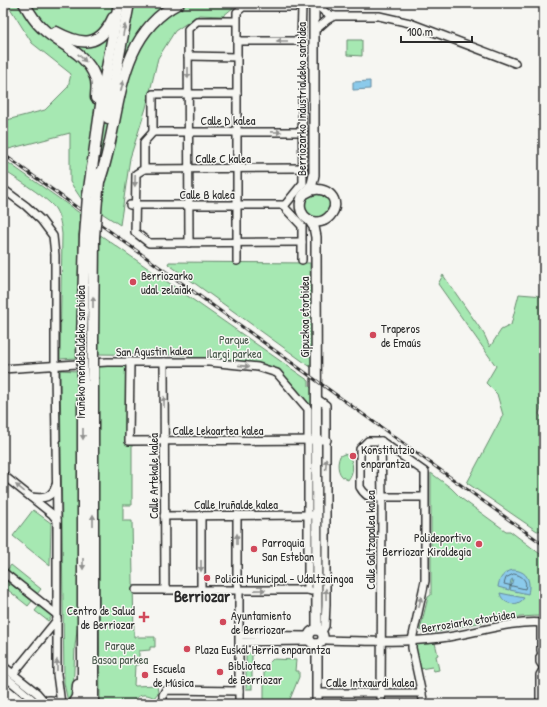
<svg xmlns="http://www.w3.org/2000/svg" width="547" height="707" font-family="'Patrick Hand',sans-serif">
<rect width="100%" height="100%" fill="#f6f6f2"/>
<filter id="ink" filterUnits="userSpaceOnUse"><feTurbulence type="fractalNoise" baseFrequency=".025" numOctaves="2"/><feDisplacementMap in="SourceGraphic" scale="8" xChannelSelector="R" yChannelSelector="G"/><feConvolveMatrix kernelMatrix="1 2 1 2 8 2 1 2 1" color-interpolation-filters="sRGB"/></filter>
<g filter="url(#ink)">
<g fill="#a6e8b2" stroke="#688a6e">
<polygon points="10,3 239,3 223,16 199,15 175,31 158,58 146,108 130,158 120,225 82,200 70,182 70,133 5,150 3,149 3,121 45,110 68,87 71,74 32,43 10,8"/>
<polygon points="347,40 362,40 362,56 347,55"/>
<path d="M 3,159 L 81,214 L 79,235 L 77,358 L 60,359 L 62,234 C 61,226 60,217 56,210 C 50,199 15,178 3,170 Z"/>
<path d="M 316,191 C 325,193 330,198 331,207 L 321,219 L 306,216 L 304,199 Z"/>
<polygon points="99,234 309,381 309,386 314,390 315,426 309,426 308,406 281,373 255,364 211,358 190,358 189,354 185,354 185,355 97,354"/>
<polygon points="169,262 310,263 312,368 168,264"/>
<polygon points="443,275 484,334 490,347 501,330 511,325 519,294 544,296 544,397 539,414 544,421 544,530 537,531 467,483 503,415 497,394 486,383 496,366 438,284"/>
<path d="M 97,366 L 124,366 L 127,369 L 126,443 L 127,445 L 132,445 L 132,505 L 123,505 L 123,521 L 132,521 L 134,637 L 155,637 L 155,647 L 150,647 L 150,650 L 139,651 L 139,665 L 135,665 L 134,685 L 135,686 L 157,685 L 158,693 L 154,698 C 145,692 136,695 131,704 L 100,704 Z"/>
<polygon points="60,370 78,371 78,623 75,646 73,694 71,700 68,702 64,683"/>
<path d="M 344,454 L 349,456 C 354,464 354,472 348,480 C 338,477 336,465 340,456 Z"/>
<path d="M 431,473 L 451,488 L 462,499 L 506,531 L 510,531 L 544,557 L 544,616 C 518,616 493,620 468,625 C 452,628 438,634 423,632 L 420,630 L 428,597 L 431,595 Z"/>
<polygon points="33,510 51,523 50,566 13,536"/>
<polygon points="11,565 41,589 37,594 7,570"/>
<polygon points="3,578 32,601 28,606 3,586"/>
<polygon points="39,606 52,616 48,621 35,611"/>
<polygon points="417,643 435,643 438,655 436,656 439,670 434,671 432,667 420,669 415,646"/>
<rect x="246" y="653" width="6" height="36"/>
<polygon points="273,659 296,660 295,671 299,671 299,677 288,704 264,704 264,668"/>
</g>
<g fill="#8bcaeb" stroke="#658a9e">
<polygon points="370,81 370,89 353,90 353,82"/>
<path d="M 513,570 C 528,571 531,581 528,594 L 510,590 L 513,579 L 511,580 L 509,590 L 498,587 C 499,578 504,572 513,570 Z"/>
<path d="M 500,593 L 524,598 C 517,608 502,604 500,593 Z"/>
</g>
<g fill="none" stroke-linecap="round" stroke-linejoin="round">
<path stroke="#516b78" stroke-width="1" d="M 514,574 C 522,575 528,581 525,589 L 504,584 L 506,578 Z"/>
<defs>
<g id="minor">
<polyline points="318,6 326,13 334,16 379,16 410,23 515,63"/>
<polyline points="318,28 327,20 334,16"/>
<polyline points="237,41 301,41 302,7 243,7 237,12 237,261"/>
<polyline points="188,56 237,57"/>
<polyline points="237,94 153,94 153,132 144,142 144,169 136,174 135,232 149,243 302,242"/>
<polyline points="153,132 303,132"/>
<polyline points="144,169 303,168"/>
<polyline points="3,189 26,206 41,220 53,236 55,255 55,366 57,520 57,674 61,704"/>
<polyline points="130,205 285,205"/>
<polyline points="189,243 188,29 197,21 236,21"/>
<polyline points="302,260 302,226 285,208 285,205 303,183 302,100"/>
<polyline points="130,362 129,441 327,440"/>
<polyline points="164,362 165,590"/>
<polyline points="3,369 107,362 209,362 258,367 277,373 308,409 308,590"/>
<polyline points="316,398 326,405 326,604 325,626 322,632"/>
<polyline points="381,441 382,497 381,704"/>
<polyline points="3,475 52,514 57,520"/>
<path d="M 31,497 C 44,499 52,498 56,485"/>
<polyline points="201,515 201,590"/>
<polyline points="237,515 237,583 239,591 239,704"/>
<polyline points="164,516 312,515"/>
<polyline points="3,572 56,614"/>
<polyline points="136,590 308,590 311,591"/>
<polyline points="541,623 541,650 542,655"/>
<polyline points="240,635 306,636 310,635"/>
<path d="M 324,639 L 327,640 C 365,641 403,643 441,638 C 475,634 509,620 544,623"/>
<polyline points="240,642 311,641"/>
<polyline points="544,653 540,657 540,662 544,668"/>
<polyline points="3,666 37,693 44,701"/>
<polyline points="13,674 57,620"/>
<polyline points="3,675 32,699 34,704"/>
<polyline points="317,693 422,693"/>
<path d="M 40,703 C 47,699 54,699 60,704"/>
<polyline points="163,704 163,695 165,691 167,690 239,691"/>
<path d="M 424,704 L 412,648 L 412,640 L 425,581 L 425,472 L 381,441 L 368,441 L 360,449 L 360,487 C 365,496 372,500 382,497 L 425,497"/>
<polyline points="540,704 540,675 544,668"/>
</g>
<g id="major">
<path d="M 306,193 C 322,182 342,198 332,213 C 320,232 293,218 302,197 L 312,184 L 314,175 L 314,10 L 312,3"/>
<polyline points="310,221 314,227 316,237 317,630"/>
<circle cx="316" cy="637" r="7"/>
<polyline points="317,644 317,704"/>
</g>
<g id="highway">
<path d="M 24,3 C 29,12 34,21 42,28 C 59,45 86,52 95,77 C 98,83 96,91 96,98"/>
<path d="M 56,32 C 82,46 100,47 113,18"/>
<polyline points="108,118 113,87 129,3"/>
<path d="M 100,179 C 122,118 113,37 179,3"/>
<polyline points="88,196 104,84 119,3"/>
<polyline points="97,199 100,173"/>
<polyline points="82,341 85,236"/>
<polyline points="93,341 94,237"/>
<polyline points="83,381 83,704"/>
<polyline points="73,704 77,697 78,685"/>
<polyline points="93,704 93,379"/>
</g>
</defs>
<use href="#minor" stroke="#2b2b2b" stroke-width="10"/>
<use href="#major" stroke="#2b2b2b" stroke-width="12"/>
<use href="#highway" stroke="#2b2b2b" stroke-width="13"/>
<use href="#minor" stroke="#f6f6f2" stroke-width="7"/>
<use href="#major" stroke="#f6f6f2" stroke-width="9"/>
<use href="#highway" stroke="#f6f6f2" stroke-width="10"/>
<defs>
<polyline id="rail" points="3,154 544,545"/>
</defs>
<use href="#rail" stroke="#2b2b2b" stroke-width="3"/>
<use href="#rail" stroke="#f6f6f2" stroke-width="1.5" stroke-dasharray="4.5" stroke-linecap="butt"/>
<defs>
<g id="highway-bridge">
<polyline points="85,236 88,196"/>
<polyline points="94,237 97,199"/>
<polyline points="82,341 83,381"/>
<polyline points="93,379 93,341"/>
</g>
</defs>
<use href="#highway-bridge" stroke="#2b2b2b" stroke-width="13" stroke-linecap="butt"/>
<use href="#highway-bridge" stroke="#f6f6f2" stroke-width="10"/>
</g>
<defs><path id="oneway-solid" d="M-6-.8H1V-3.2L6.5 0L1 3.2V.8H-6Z"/></defs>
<g fill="#90908e">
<use href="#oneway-solid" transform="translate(124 30) rotate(-79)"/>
<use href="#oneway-solid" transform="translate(282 41) rotate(-180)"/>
<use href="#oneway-solid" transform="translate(82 58) rotate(44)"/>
<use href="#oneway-solid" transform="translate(188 73) rotate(90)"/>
<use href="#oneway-solid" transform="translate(122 86) rotate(-77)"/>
<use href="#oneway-solid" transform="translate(276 132) rotate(1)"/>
<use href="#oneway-solid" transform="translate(135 181) rotate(91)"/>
<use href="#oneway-solid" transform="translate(93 302) rotate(-90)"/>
<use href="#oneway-solid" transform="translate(244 366) rotate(6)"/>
<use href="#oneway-solid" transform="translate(164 402) rotate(-90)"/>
<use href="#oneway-solid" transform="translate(83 434) rotate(90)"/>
<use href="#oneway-solid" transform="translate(326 464) rotate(-86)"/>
<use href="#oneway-solid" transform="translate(20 488) rotate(-141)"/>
<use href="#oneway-solid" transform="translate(93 520) rotate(-90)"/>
<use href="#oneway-solid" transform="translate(237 539) rotate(-90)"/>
<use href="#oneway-solid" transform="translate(83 564) rotate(90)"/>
<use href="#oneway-solid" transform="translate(201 566) rotate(90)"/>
<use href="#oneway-solid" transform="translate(260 590) rotate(-1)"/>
<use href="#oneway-solid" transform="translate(326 594) rotate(-91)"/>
<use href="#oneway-solid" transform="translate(420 602) rotate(-78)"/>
<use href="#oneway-solid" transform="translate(57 665) rotate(-90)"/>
</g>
</g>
<g fill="#d1495b" stroke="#f6f6f2" stroke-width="1.5">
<circle cx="133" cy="282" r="4"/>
<circle cx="373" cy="335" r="4"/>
<circle cx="353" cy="456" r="4"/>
<circle cx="479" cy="544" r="4"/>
<circle cx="254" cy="549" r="4"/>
<circle cx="207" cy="578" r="4"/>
<path d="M142 611h4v4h4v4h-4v4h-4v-4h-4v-4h4z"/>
<circle cx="223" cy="622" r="4"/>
<circle cx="187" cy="649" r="4"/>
<circle cx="220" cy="672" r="4"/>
<circle cx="145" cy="675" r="4"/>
</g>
<g text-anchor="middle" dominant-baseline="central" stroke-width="3" stroke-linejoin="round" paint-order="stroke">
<g font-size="12" fill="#2b2b2b" stroke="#f6f6f2">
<text transform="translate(301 99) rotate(-90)">Berriozarko Industrialdeko sarbidea</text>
<text x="228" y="120">Calle D kalea</text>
<text x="223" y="158">Calle C kalea</text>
<text x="207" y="194">Calle B kalea</text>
<text transform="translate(304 317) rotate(-90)">Gipuzkoa etorbidea</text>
<text transform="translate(154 351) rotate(-1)">San Agustin kalea</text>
<text transform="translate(80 352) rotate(-90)">Iruñeko mendebaldeko sarbidea</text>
<text x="218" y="430">Calle Lekoartea kalea</text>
<text transform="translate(153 476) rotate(-90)">Calle Artekale kalea</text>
<text x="236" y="504">Calle Iruñalde kalea</text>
<text transform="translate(370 540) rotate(-90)">Calle Galtzapalea kalea</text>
<text transform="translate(468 621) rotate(-9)">Berroziarko etorbidea</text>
<text x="370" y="682">Calle Intxaurdi kalea</text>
</g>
<g font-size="12" fill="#2b2b2b" stroke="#f6f6f2" text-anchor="start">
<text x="141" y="275">Berriozarko<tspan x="141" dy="14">udal zelaiak</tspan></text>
<text x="381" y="328">Traperos<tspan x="381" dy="14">de Emaús</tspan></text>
<text x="361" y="449">Konstitutzio<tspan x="361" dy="14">enparantza</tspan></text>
<text x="471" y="537" text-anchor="end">Polideportivo<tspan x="471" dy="14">Berriozar Kiroldegia</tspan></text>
<text x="262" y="542">Parroquia<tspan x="262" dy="14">San Esteban</tspan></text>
<text x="215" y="578">Policia Municipal - Udaltzaingoa</text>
<text x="135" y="610" text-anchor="end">Centro de Salud<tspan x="135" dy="14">de Berriozar</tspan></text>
<text x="231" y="615">Ayuntamiento<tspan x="231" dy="14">de Berriozar</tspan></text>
<text x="195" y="649">Plaza Euskal Herria enparantza</text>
<text x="228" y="665">Biblioteca<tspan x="228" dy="14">de Berriozar</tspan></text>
<text x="153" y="668">Escuela<tspan x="153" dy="14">de Música</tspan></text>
</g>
<g font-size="12" fill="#4a5a4d" stroke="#f6f6f2">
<text x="234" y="339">Parque<tspan x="234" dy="14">Ilargi parkea</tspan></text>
<text x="120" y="645">Parque<tspan x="120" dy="14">Basoa parkea</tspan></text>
</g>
<g font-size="16" font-weight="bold" fill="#2b2b2b" stroke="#f6f6f2">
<text x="202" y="596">Berriozar</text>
</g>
</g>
<rect width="547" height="707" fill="none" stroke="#f6f6f2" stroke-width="16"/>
<rect x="8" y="8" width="531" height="691" fill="none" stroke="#2b2b2b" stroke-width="1.5" filter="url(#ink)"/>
<path d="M401 36v6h71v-6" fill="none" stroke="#2b2b2b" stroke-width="2"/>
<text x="407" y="36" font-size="12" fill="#2b2b2b" stroke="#f6f6f2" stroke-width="3" paint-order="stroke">100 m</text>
</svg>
